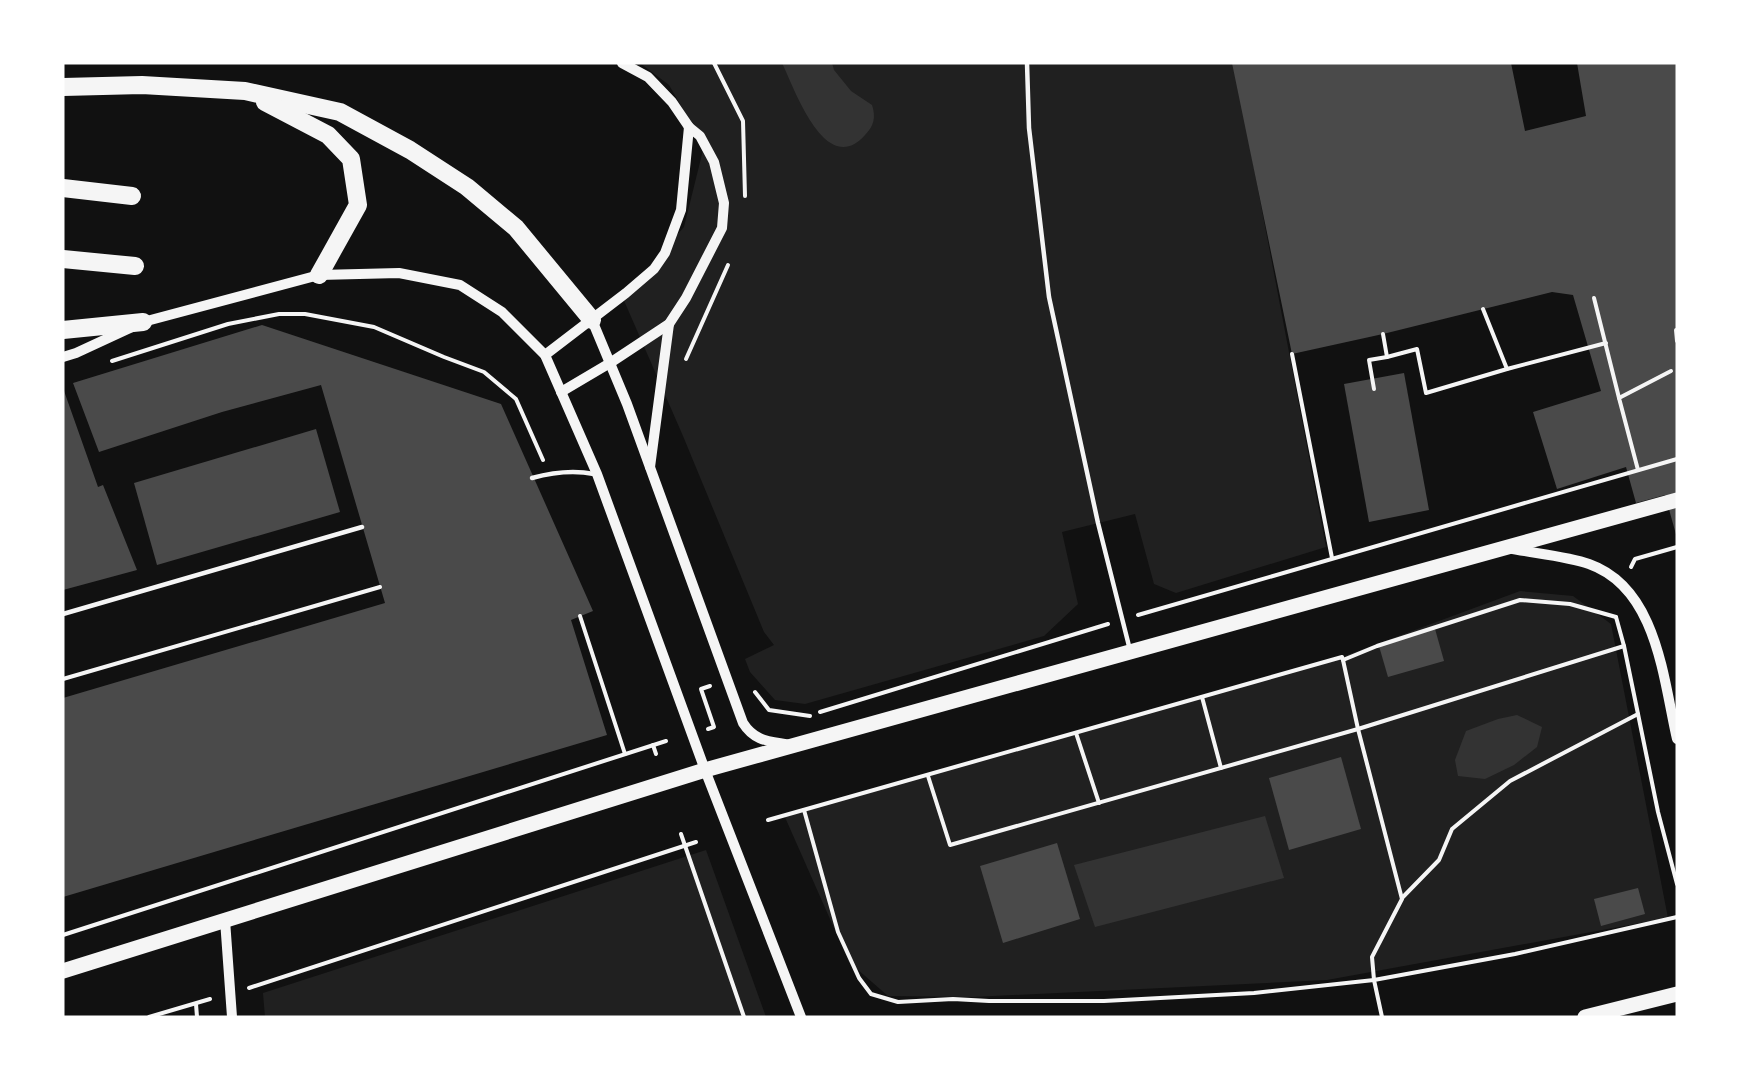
<svg xmlns="http://www.w3.org/2000/svg" width="1740" height="1080" font-family="Barlow,sans-serif">
<rect width="100%" height="100%" fill="#111"/>
<g fill="#202020">
<polygon points="640,63 1234,63 1326,547 1176,593 1154,584 1135,514 1062,532 1078,604 1044,636 805,704 775,700 750,672 745,659 774,645 764,632 683,436 622,296 684,227 704,146 669,85"/>
<polygon points="1520,591 1573,596 1611,624 1668,918 1327,980 973,997 888,996 849,962 784,815 1342,657"/>
<polygon points="706,850 766,1017 265,1017 263,993"/>
</g>
<g fill="#333">
<path d="M 782,63 L 832,63 L 834,70 L 851,91 L 872,105 C 876,117 874,126 865,135 C 826,179 795,90 782,63 Z"/>
<polygon points="1517,715 1542,727 1537,747 1514,765 1485,779 1458,776 1455,760 1466,731 1498,719"/>
<polygon points="1265,816 1284,878 1095,927 1074,865"/>
</g>
<g fill="#4a4a4a">
<polygon points="1232,63 1511,63 1525,131 1586,116 1577,63 1677,63 1677,538 1665,495 1636,503 1626,467 1557,489 1533,412 1601,391 1573,295 1552,292 1383,334 1292,354"/>
<polygon points="262,325 501,404 593,611 571,620 607,735 63,897 63,698 385,603 321,385 222,412 99,452 73,383"/>
<polygon points="1404,373 1429,510 1369,522 1344,384"/>
<polygon points="63,388 98,487 103,485 137,570 63,590"/>
<polygon points="316,429 340,512 157,565 134,483"/>
<polygon points="1435,629 1444,661 1388,677 1379,646"/>
<polygon points="1341,757 1361,829 1289,850 1269,778"/>
<polygon points="1057,843 1080,919 1003,943 980,866"/>
<polygon points="1638,888 1645,914 1601,926 1594,899"/>
</g>
<g fill="none" stroke-linecap="round" stroke-linejoin="round">
<g stroke="#f5f5f5" stroke-width="4">
<polyline points="714,63 743,121 745,196"/>
<polyline points="1594,298 1619,398"/>
<polyline points="1483,309 1507,369 1606,343"/>
<polyline points="1676,330 1677,341"/>
<polyline points="1383,334 1387,357 1417,349 1426,393 1507,369"/>
<polyline points="1292,354 1332,558"/>
<polyline points="686,359 728,265"/>
<polyline points="112,361 228,324 279,314 305,314 374,327 444,357 484,372 516,399 543,460"/>
<polyline points="1374,389 1369,360 1387,357"/>
<polyline points="1638,470 1619,398 1671,371"/>
<polyline points="1631,567 1635,559 1677,547"/>
<polyline points="1138,615 1677,459"/>
<polyline points="580,616 625,754"/>
<polyline points="63,679 380,587"/>
<polyline points="755,692 769,710 810,716"/>
<polyline points="1202,697 1221,768"/>
<polyline points="820,712 1108,624"/>
<polyline points="1638,714 1658,812 1677,884"/>
<polyline points="708,729 714,727 701,689 710,686"/>
<polyline points="1076,733 1099,803"/>
<polyline points="653,745 656,754"/>
<polyline points="928,776 950,845 1358,729 1624,646"/>
<polyline points="804,810 838,932 859,978 871,994 898,1002 953,999 989,1001 1104,1001 1254,993 1374,980 1372,957 1402,899 1358,729 1343,660"/>
<polyline points="768,820 1342,657 1343,660 1377,646 1520,600 1570,604 1616,617"/>
<polyline points="681,834 744,1017"/>
<polyline points="1402,898 1439,860 1452,829 1510,781 1638,714 1624,646 1616,617"/>
<polyline points="63,935 666,741"/>
<polyline points="249,988 696,842"/>
<polyline points="196,1004 197,1017"/>
<polyline points="149,1017 210,999"/>
<polyline points="1382,1017 1374,980 1515,954 1677,917"/>
</g>
<g stroke="#f5f5f5" stroke-width="4.5">
<polyline points="1027,63 1029,128 1049,297 1098,523 1130,650"/>
<path d="M 532,478 C 554,472 573,470 594,474"/>
<polyline points="63,614 362,527"/>
</g>
<g stroke="#f5f5f5" stroke-width="10">
<path d="M 592,320 L 627,404 L 743,723 C 755,742 770,741 790,745"/>
<polyline points="545,355 626,293 654,269 665,253 681,210 689,127"/>
<polyline points="63,357 76,353 143,322 319,275 399,273 460,285 502,312 545,355 597,474 705,770 801,1017"/>
<polyline points="561,392 610,363 669,324 686,298 722,228 724,203 714,162 700,136 689,127 672,102 648,77 622,63"/>
<polyline points="650,467 669,324"/>
<path d="M 1508,548 C 1531,553 1567,556 1589,564 C 1657,588 1663,678 1677,739"/>
<polyline points="225,920 232,1017"/>
</g>
<g stroke="#f5f5f5" stroke-width="15">
<polyline points="63,971 705,770 1677,500"/>
<polyline points="1585,1017 1677,994"/>
</g>
<g stroke="#f5f5f5" stroke-width="18">
<polyline points="63,87 142,85 245,91 340,112 410,150 467,187 516,228 592,320"/>
<polyline points="265,102 328,135 351,159 358,205 319,275"/>
<polyline points="63,188 132,196"/>
<polyline points="63,259 135,266"/>
<polyline points="63,330 143,322"/>
</g>
</g>
<rect width="1740" height="1080" fill="none" stroke="#ffffff" stroke-width="129"/>
</svg>
